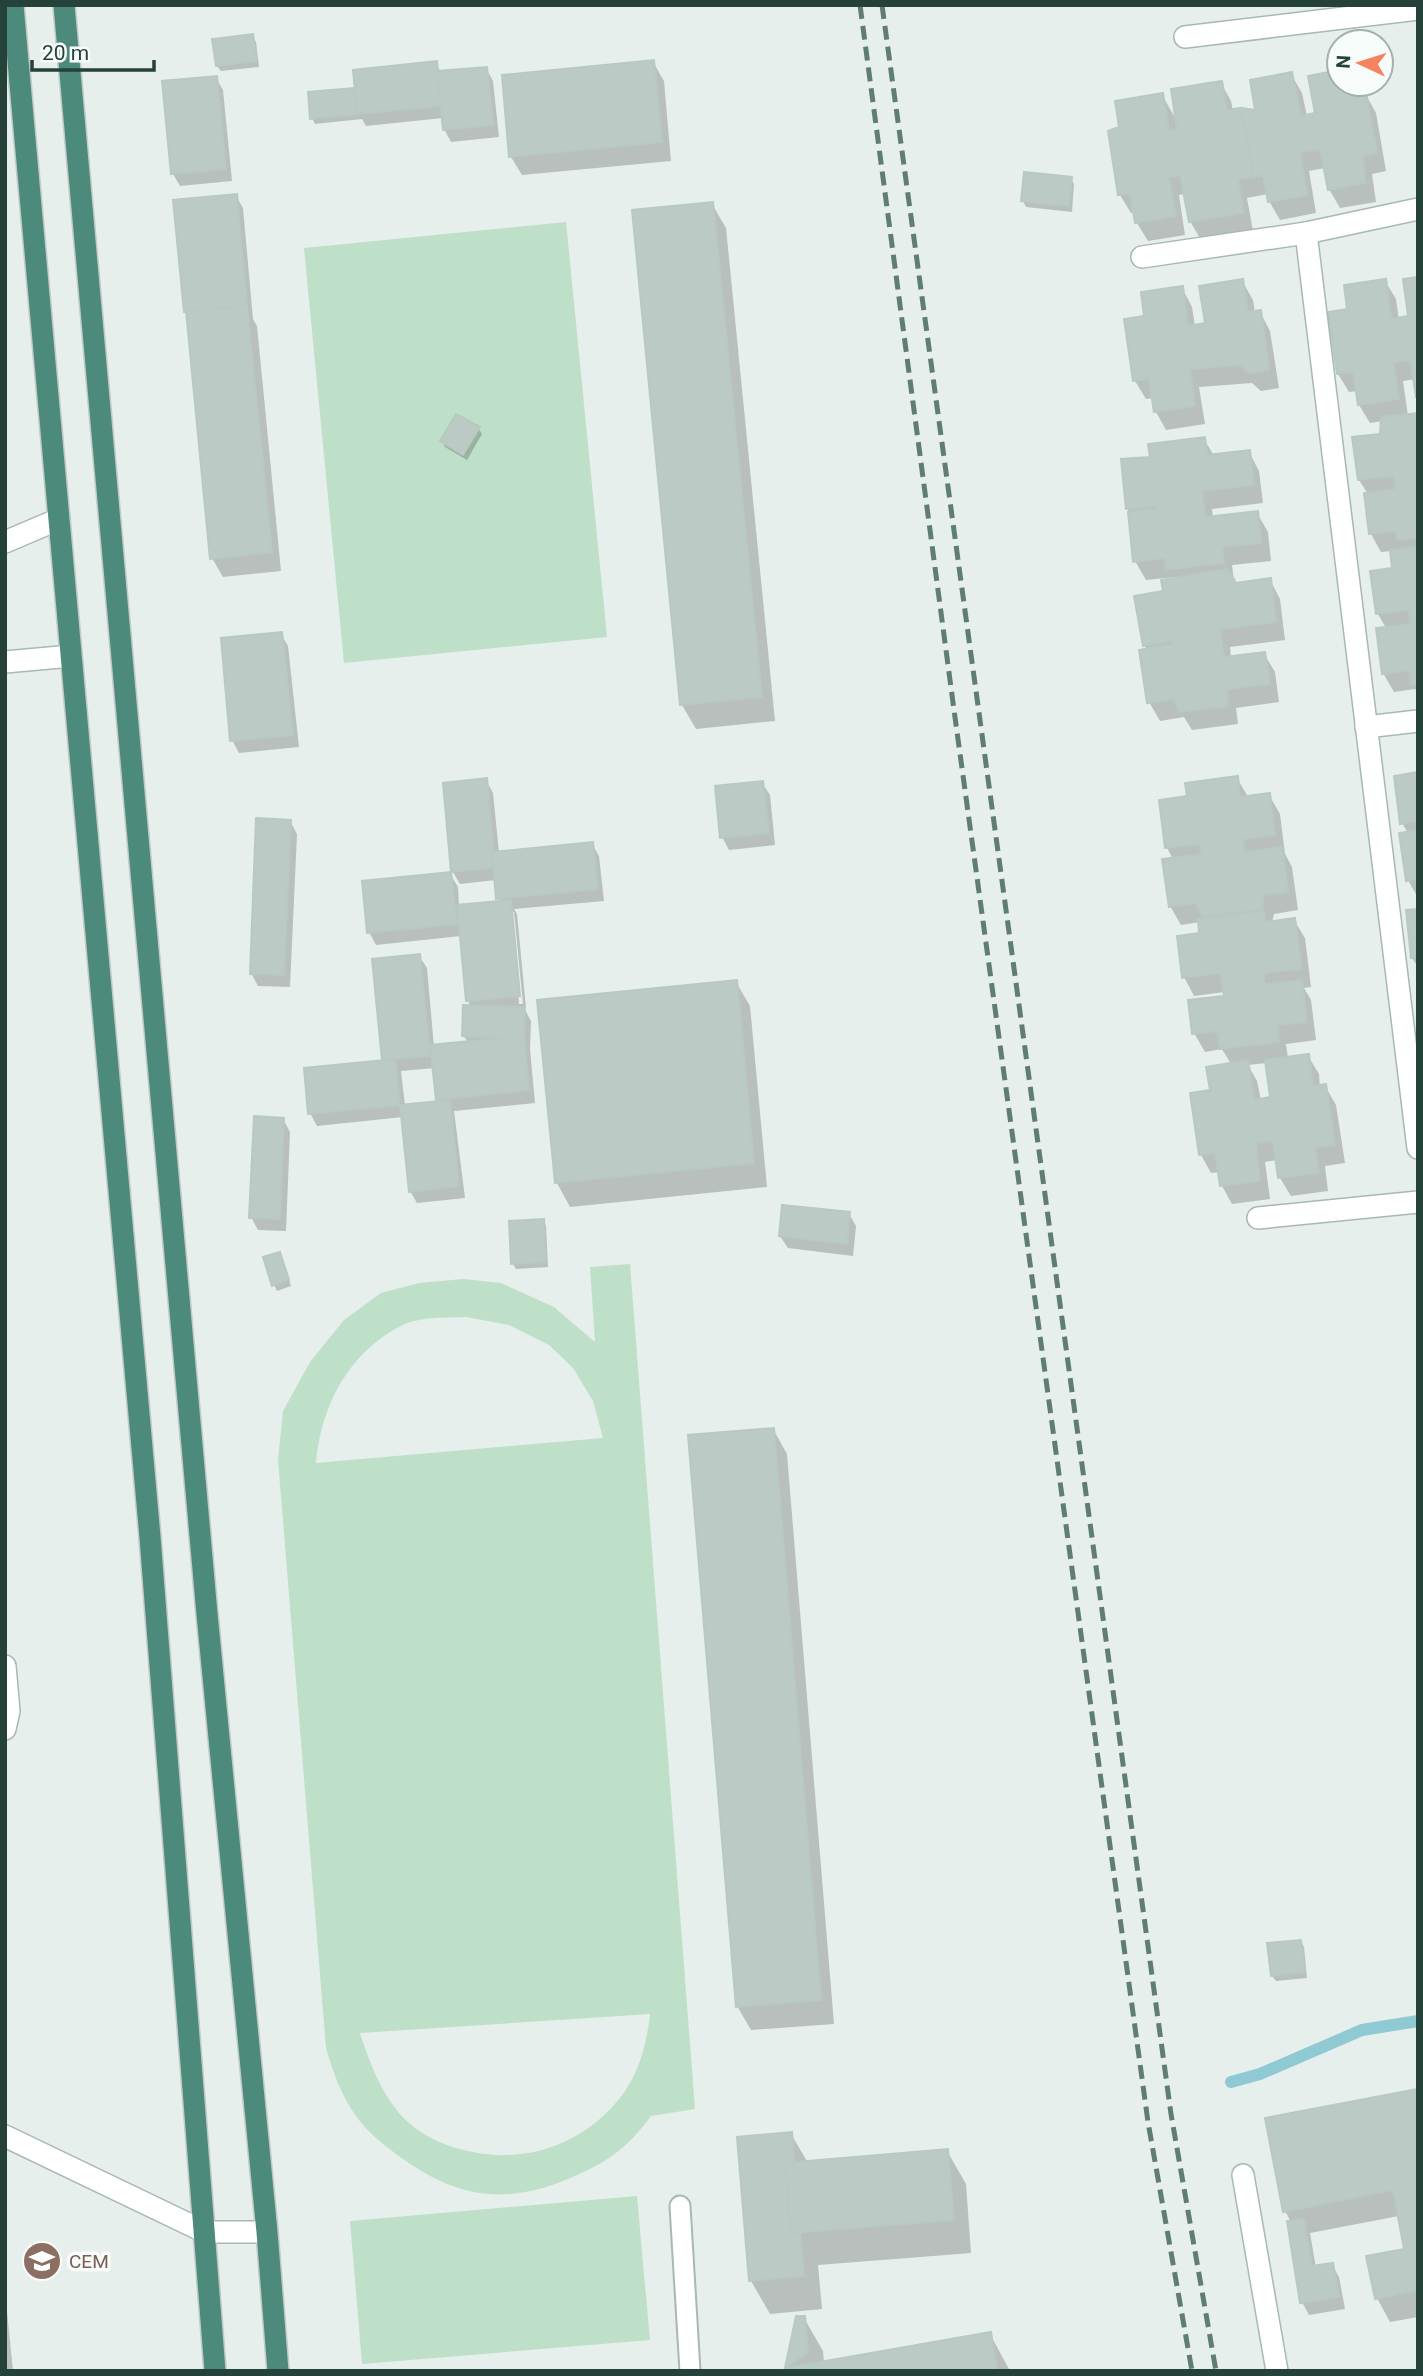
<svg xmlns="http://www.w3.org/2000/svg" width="1423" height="2376" font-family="Roboto,sans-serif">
<rect width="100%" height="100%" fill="#e6efeb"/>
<g fill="#bfe0c8" fill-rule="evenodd">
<polygon points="566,222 607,637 344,663 304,248"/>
<path d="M 630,1264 L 695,2109 L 651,2116 C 626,2150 606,2163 568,2179 C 505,2205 458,2198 403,2159 C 386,2147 368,2133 356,2116 C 341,2095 333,2072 326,2048 L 278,1460 L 283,1411 L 310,1362 L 344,1320 L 381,1293 L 419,1283 L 463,1279 L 501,1283 L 554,1307 L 595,1342 L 590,1267 ZM 466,1317 L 509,1325 L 549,1345 L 573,1368 L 593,1401 L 603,1438 L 316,1463 C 321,1406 348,1353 401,1326 C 420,1316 446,1318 466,1317 ZM 650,2014 C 647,2041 640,2071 623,2094 C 588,2141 531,2164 473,2152 C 446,2147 418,2135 399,2113 C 380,2090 369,2061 360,2033 Z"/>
<polygon points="637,2196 650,2340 362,2364 350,2221"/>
</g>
<g fill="#0003" fill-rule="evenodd">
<polygon points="252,36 256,42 259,67 221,71 217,66"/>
<polygon points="653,62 664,81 671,161 522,175 511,157 504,76"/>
<polygon points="436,63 441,73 486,68 493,81 499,137 451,142 444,129 443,118 366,126 362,119 315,124 312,118 353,90 357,97"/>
<polygon points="1339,72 1339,84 1358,84 1362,97 1366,95 1376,113 1386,171 1372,174 1376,202 1340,208 1329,189 1325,168 1309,171 1316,213 1280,220 1269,201 1268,194 1247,198 1253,231 1201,240 1190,221 1185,194 1179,195 1185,235 1148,241 1137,223 1135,212 1131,213 1120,195 1121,128 1162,95 1177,121 1221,83 1231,101 1233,111 1257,113 1291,74 1302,93 1307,116 1317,114"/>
<polygon points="216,78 223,90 232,181 180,186 173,174 164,83"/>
<polygon points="1071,179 1074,184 1072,212 1026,207 1023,201"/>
<polygon points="236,196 243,208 253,319 257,326 281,571 223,577 212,558"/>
<polygon points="712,204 726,228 775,721 696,729 682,705 634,212"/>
<polygon points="1242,281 1253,300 1255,313 1260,312 1270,331 1279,388 1261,391 1252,383 1199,387 1205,424 1166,430 1156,412 1154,398 1146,399 1135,381 1126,320 1146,317 1182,288 1192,307 1195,326 1207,325"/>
<polygon points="1385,281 1396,299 1399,320 1410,318 1415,379 1403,381 1408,416 1418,414 1418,693 1415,689 1394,692 1383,673 1386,628 1378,614 1394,569 1392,551 1381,552 1371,534 1368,494 1359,480 1382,435 1383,421 1370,423 1359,405 1357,391 1349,392 1338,374 1349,311"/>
<polygon points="478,428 482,434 467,460 445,447 442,441"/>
<polygon points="1204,439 1214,456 1249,452 1259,471 1263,503 1212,509 1213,518 1257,513 1268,532 1271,561 1232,565 1234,582 1235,585 1270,580 1280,599 1285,640 1230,647 1231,658 1264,654 1275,672 1279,702 1236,708 1238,724 1192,730 1184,717 1160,721 1149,702 1147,650 1144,645 1165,593 1175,580 1175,577 1146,580 1135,561 1128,509 1152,458"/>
<polygon points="281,634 288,646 299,747 239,753 232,740"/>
<polygon points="1418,774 1418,898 1408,880 1408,833 1402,823"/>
<path d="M 1237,778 L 1248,797 L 1269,795 L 1280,814 L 1285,854 L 1292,867 L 1298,910 L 1274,914 L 1272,923 L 1294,920 L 1305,938 L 1311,987 L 1304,988 L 1311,1000 L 1316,1040 L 1286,1044 L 1288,1059 L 1308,1056 L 1319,1074 L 1320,1087 L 1325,1086 L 1336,1105 L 1345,1163 L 1325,1166 L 1328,1191 L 1291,1196 L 1280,1178 L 1277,1160 L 1265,1162 L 1270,1199 L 1232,1204 L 1222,1186 L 1219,1172 L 1211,1173 L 1201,1155 L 1212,1092 L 1231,1064 L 1222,1049 L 1205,1052 L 1194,1033 L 1226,998 L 1225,992 L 1194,996 L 1184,977 L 1201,935 L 1200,922 L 1181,925 L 1170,906 L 1173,859 L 1167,848 L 1188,798 ZM 1267,1063 L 1272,1099 L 1261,1101 L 1257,1081 L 1248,1065 Z"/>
<path d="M 486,780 L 493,793 L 499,853 L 592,844 L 599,856 L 604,901 L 514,909 L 517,914 L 526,1008 L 524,1008 L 531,1021 L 530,1049 L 535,1103 L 454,1111 L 465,1198 L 417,1203 L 410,1191 L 403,1117 L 317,1126 L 310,1113 L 384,1062 L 374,960 L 419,956 L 427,968 L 434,1047 L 468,1043 L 464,1036 L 471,1007 L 468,1001 L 461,936 L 376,945 L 369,932 L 450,874 L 458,887 L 459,906 L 500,902 L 496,880 L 460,884 L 453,872 L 445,785 ZM 510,912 L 514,912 L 523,1004 L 519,1004 ZM 435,1068 L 440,1103 L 405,1106 L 401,1071 Z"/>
<polygon points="762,783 770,795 775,845 729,850 722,837"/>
<polygon points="290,821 297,834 290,987 258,986 251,973"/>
<polygon points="1418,911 1418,967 1412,958"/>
<polygon points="736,982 750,1006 767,1187 570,1207 557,1183"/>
<polygon points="283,1119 290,1132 286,1231 258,1230 251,1217"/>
<polygon points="849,1214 856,1226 853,1256 788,1248 780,1236"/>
<polygon points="543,1220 546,1226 548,1267 516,1269 513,1264"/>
<polygon points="280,1254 291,1286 277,1291 274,1285"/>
<polygon points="773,1429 787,1454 834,2024 751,2030 737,2006"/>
<polygon points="1300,1941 1304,1947 1307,1978 1276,1981 1272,1976"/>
<polygon points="1418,2090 1418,2317 1390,2322 1377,2298 1406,2250 1399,2216 1310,2233 1316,2268 1332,2265 1339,2277 1345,2309 1309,2315 1302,2302 1291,2222 1285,2211"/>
<polygon points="791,2134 808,2163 947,2151 966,2184 971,2253 818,2265 822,2309 770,2314 751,2281"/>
<polygon points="5,2291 13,2371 5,2371"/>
<polygon points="797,2318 804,2318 823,2351 824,2363 990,2334 1010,2371 787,2371"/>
</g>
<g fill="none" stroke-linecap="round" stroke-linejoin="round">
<polyline stroke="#8ec9d4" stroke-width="12" points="1231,2082 1260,2074 1362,2030 1418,2021"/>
</g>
<g fill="#bbcac4" stroke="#b8c9c2" stroke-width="2">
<polygon points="253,34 257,61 216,66 212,39"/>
<polygon points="654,60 662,142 509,157 502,75"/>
<polygon points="437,61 441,106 357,114 353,70"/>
<polygon points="487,67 493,125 443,130 437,71"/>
<polygon points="1339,70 1339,84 1353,84 1356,98 1366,92 1377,153 1362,156 1366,183 1328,190 1320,149 1300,152 1307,195 1268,202 1263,175 1254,177 1241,108 1255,110 1250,80 1292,72 1301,116 1315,113 1308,76"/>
<polygon points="217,76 226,169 171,174 162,81"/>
<polygon points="1222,81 1227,110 1241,108 1254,177 1238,180 1244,213 1189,222 1180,175 1169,177 1176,216 1135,223 1130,193 1118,195 1108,131 1119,127 1115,101 1163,93 1169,131 1177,129 1171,89"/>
<polygon points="354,88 357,114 310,119 308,92"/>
<polygon points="1024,172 1072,177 1069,206 1021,201"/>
<polygon points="237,194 247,306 184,312 173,200"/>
<polygon points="713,202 762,697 680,705 632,210"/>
<polygon points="1418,277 1418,397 1416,397 1410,360 1393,362 1399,399 1358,405 1353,372 1337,374 1328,312 1347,309 1344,285 1386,279 1391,319 1408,316 1403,279"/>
<polygon points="1243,279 1248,312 1261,310 1269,370 1249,373 1240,365 1190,369 1195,406 1154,412 1149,379 1133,381 1124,319 1144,316 1141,292 1183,286 1188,326 1205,323 1199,286"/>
<polygon points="247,306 272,552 210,559 186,311"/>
<polygon points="1418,413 1418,538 1397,540 1396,531 1369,534 1364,493 1396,489 1394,476 1358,480 1352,437 1380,434 1381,417"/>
<polygon points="456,414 480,427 463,455 440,441"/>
<polygon points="1205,437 1207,455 1250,450 1254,485 1202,491 1205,517 1258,511 1261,543 1222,547 1224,563 1166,570 1165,558 1133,562 1128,512 1157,509 1157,506 1126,509 1121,459 1150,457 1148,444"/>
<polygon points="1418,546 1418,684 1411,685 1409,670 1382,674 1376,628 1410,624 1409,610 1376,614 1370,571 1392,568 1390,550"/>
<polygon points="1228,569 1236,583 1271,578 1276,622 1220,629 1224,657 1265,652 1270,684 1227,689 1228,706 1179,712 1174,699 1147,703 1139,650 1172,644 1172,641 1143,646 1134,596 1163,591 1161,580"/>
<polygon points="282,632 293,735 230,741 221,638"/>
<polygon points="1418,772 1418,821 1400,824 1394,776"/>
<polygon points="1238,776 1240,797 1270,793 1275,835 1243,839 1245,852 1282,847 1288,892 1264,895 1262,909 1202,917 1196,903 1169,907 1162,859 1201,854 1200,844 1165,848 1159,800 1187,796 1185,783"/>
<polygon points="487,778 495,868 451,872 443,783"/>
<polygon points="763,781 769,833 720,838 715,786"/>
<polygon points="256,818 291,820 284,975 250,974"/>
<polygon points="1418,830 1418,879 1406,881 1399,833"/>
<polygon points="593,842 598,889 496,899 492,852"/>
<polygon points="451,872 457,924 367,933 362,881"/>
<polygon points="511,900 520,996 466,1001 457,905"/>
<polygon points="1418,909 1418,957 1411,958 1406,910"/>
<polygon points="1264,911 1266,922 1295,918 1302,969 1264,973 1265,984 1302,980 1307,1022 1277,1025 1279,1042 1220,1049 1217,1031 1192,1034 1188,1000 1224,996 1220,973 1182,978 1177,936 1199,933 1198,919"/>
<polygon points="420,954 430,1056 382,1060 372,959"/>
<polygon points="737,980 754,1163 555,1183 537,1000"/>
<polygon points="463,1005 525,1007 524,1039 462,1036"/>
<polygon points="524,1036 529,1090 436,1100 430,1045"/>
<polygon points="1309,1054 1313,1086 1326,1084 1335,1145 1315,1148 1319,1173 1278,1178 1273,1141 1256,1143 1260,1181 1220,1186 1215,1153 1199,1155 1190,1093 1210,1090 1206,1067 1248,1060 1254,1100 1270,1097 1265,1060"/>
<polygon points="395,1059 400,1105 308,1114 304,1068"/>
<polygon points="450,1100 459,1186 409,1192 400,1105"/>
<polygon points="254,1116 284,1118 280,1219 249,1218"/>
<polygon points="782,1205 850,1212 847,1244 779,1236"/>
<polygon points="544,1219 546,1262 511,1264 509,1221"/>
<polygon points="280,1252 289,1280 272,1286 263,1257"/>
<polygon points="774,1428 821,2000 736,2007 688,1435"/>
<polygon points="1301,1940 1305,1972 1271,1976 1267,1943"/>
<polygon points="1418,2089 1418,2290 1375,2299 1366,2256 1404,2249 1393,2190 1283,2212 1265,2118"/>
<polygon points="792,2132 804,2276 749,2281 737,2137"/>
<polygon points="948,2149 954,2220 791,2233 785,2163"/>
<polygon points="1304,2219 1312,2266 1333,2263 1339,2297 1300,2303 1287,2221"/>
<polygon points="796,2316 805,2316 808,2352 785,2368"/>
<polygon points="991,2332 997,2371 785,2371 785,2368"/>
</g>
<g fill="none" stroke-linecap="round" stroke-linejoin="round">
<defs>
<polyline id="service" points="680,2206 690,2371"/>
<g id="minor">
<polyline points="1185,37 1418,9"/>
<polyline points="1306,233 1418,1148"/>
<polyline points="1142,257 1306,233 1418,209"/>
<polyline points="5,542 59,519"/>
<polyline points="5,662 71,656"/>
<polyline points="1366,727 1418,721"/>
<polyline points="1258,1218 1418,1202"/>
<polyline points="5,1666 9,1711 5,1729"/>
<polyline points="1243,2175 1277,2371"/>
</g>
<polyline id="tertiary" points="5,2136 205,2232 267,2232"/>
<g id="trunk">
<polyline points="13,5 150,1537 215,2371"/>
<polyline points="64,5 207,1614 267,2232 278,2371"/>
</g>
</defs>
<use href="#service" stroke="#a8b8b2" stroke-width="23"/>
<use href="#minor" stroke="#a8b8b2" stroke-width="24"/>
<use href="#tertiary" stroke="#a8b8b2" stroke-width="24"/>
<use href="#trunk" stroke="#c2cac8" stroke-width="24"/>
<use href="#service" stroke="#fff" stroke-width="19"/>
<use href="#minor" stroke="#fff" stroke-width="21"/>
<use href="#tertiary" stroke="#fff" stroke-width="21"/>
<use href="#trunk" stroke="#4c8a7c" stroke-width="21"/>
<g stroke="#5f7d75" stroke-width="5" stroke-dasharray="14 7" stroke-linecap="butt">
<polyline points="860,5 954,710 1148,2122 1192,2371"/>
<polyline points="882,5 1171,2114 1216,2371"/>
</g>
</g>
<defs>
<symbol id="school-disc" viewBox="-11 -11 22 22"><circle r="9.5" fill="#8d6e63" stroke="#f7fbf9"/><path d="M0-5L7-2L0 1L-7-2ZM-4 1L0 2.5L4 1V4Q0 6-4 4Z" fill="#fff"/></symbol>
</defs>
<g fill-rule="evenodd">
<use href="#school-disc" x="20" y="2239" width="44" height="44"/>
</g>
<g text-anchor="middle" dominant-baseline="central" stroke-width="7" stroke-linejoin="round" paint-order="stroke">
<g font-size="19" fill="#785e54" stroke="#f7fbf9" text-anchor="start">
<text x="69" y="2261">CEM</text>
</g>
</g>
<rect width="1423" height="2376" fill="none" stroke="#24423a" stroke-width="14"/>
<g transform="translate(1360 63) rotate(274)"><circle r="33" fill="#f7fbf9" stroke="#a3b1ad" stroke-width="2"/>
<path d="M0-5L12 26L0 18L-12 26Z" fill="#f4845f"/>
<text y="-10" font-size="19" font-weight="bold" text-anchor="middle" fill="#24423a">N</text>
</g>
<path d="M32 60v10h122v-10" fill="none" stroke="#24423a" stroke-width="3.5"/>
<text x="42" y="60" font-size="21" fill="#24423a" stroke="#f7fbf9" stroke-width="5" paint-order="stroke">20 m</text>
</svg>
